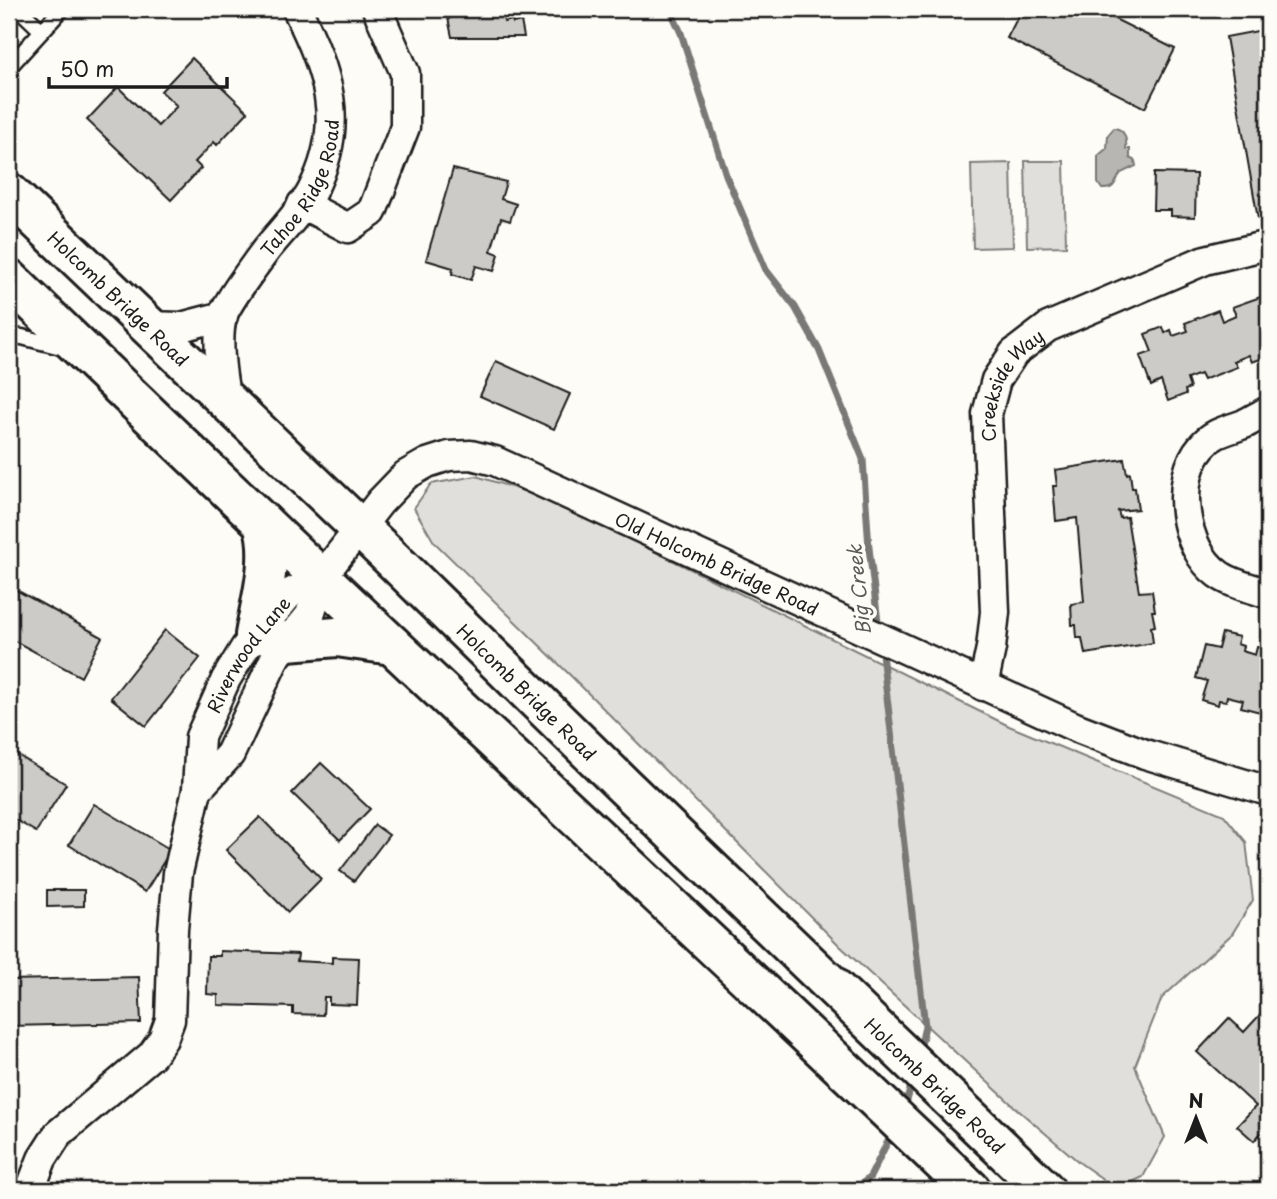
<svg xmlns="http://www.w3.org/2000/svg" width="1277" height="1199" font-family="'Playpen Sans',sans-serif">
<rect width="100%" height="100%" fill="#fdfcf7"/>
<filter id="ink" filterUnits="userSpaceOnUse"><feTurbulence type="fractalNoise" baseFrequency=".0143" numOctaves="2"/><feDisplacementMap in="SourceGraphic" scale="14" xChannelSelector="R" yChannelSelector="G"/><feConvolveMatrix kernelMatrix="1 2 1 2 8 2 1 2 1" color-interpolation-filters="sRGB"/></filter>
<g filter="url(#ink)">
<g fill="#e0dfdb" stroke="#7e7e7c" stroke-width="2">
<polygon points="1025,161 1064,161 1066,246 1027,247"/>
<polygon points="1011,163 1013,247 973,248 971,164"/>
<polygon points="476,476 546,498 1009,726 1224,815 1246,842 1253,900 1232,934 1162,998 1135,1066 1165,1137 1143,1177 1117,1189 1080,1163 1018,1110 840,946 572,677 434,542 414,508 431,484"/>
</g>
<path fill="#b7b6b2" stroke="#797876" stroke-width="2" d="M 1114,128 C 1125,129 1127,139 1126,149 L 1130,149 L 1130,158 L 1135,161 L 1136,166 L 1121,173 C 1114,182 1117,189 1102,189 L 1098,183 L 1098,156 L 1107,148 L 1108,135 Z"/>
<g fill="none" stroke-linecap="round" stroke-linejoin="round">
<g stroke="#797876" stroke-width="7">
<polyline points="670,9 681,33 726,175 766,270 795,307 819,350 863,459 869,548 879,630"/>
<polyline points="881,645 925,1026 919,1054"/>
<polyline points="904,1111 913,1079"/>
<polyline points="855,1190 870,1177 893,1131"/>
</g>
</g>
<g fill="#cccbc8" stroke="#1c1c1c" stroke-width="2">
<polygon points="492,9 502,9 504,22 512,20 513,23 521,21 524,37 452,37 448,18"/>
<polygon points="1022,9 1095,9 1175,49 1145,108 1007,38"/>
<polygon points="1268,29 1268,218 1258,219 1226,37"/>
<polygon points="192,58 248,112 217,145 214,142 195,162 201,168 171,200 87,120 118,87 158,126 177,106 161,91"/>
<polygon points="453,169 506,182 501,199 516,204 510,221 501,218 491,251 499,254 494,271 476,266 471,280 452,274 453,268 426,260"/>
<polygon points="1154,173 1196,174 1195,217 1171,216 1171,210 1153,210"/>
<polygon points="1266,295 1268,301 1268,359 1266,357 1252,362 1249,355 1234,361 1237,367 1203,380 1200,374 1187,379 1190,388 1185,390 1186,394 1168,401 1161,381 1151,386 1140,356 1152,352 1145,334 1163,327 1165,333 1171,330 1173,336 1188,331 1185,323 1218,310 1222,321 1236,315 1232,307"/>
<polygon points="496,361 570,394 554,429 480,396"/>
<polygon points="1124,459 1127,474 1130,473 1132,488 1135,488 1138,509 1118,511 1120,518 1127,517 1139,592 1152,591 1155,611 1152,611 1155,626 1151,627 1153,643 1085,654 1082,638 1077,638 1076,625 1072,625 1071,604 1084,602 1077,518 1056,521 1053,486 1057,486 1055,470"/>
<polygon points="9,586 102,637 81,677 9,638"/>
<polygon points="165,630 200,658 146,726 111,698"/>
<polygon points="1222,633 1239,637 1237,644 1243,646 1242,651 1255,655 1257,647 1268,650 1268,714 1241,707 1243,700 1227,696 1226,701 1219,700 1218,705 1201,700 1207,681 1196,678 1204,646 1218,649"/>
<polygon points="9,750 66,784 36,832 9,816"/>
<polygon points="321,763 370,809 340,840 292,793"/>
<polygon points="94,804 171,850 145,892 69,845"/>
<polygon points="260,817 321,879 288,912 226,850"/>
<polygon points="375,825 389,835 354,881 340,871"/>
<polygon points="47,890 84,890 84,906 47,907"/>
<polygon points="220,951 298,954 297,961 332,963 332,957 359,958 357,1005 329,1004 329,997 324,997 323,1015 293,1014 293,1007 218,1005 218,995 207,994 208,956 220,956"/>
<polygon points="139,977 141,1023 9,1026 9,980"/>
<polygon points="1268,1006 1268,1125 1254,1141 1237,1126 1256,1106 1197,1052 1229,1018 1244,1032"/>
</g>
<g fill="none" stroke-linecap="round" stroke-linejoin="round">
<defs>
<g id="service">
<polyline points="19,9 42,31"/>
<polyline points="9,67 62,9"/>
<polyline points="9,336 22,337 65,348"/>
</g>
<g id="minor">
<polyline points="302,204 348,228 372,212 405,127 405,73 377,9"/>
<polyline points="146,326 181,327 223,316"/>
<path id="s1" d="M 226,401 C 222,379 216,339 222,317 C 226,304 257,262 266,250 C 281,231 301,212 312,191 C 347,123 328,73 297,9"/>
<path d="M 1268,411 C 1260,415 1252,420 1244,424 C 1229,430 1213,432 1202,446 C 1173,479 1183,549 1218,574 C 1231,584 1253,588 1268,594"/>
<path id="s2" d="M 983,686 L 991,648 L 995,612 L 987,414 L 996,380 L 1014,353 L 1048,327 L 1205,260 L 1268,245"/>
<path id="s3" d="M 197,790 L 230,754 L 275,658 L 310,615 L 321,578 L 380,502 L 406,475 L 427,463 L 449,456 L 471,455 L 495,461 L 1075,727 L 1145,754 L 1268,791"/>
<path id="s4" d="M 30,1190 L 42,1159 L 58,1134 L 152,1055 L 163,1039 L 170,1020 L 173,929 L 178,873 L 197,790 L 200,737 L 226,679 L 245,648 L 290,593 L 321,578"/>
</g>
<g id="primary">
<path id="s5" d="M 9,193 L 387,554 L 624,786 L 1045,1190"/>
<path d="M 9,279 C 325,587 652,885 971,1190"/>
<path d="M 255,635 C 261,600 274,558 263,523"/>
<polyline points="287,641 337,637 392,645"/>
</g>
</defs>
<use href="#service" stroke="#1c1c1c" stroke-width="19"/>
<use href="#minor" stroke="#1c1c1c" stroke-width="33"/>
<use href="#primary" stroke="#1c1c1c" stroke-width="44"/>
<use href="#service" stroke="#fdfcf7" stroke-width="14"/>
<use href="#minor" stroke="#fdfcf7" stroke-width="28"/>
<use href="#primary" stroke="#fdfcf7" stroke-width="38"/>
</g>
</g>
<g text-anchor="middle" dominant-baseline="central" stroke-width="7" stroke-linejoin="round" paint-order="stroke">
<g font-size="18" fill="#1c1c1c" stroke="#fdfcf7">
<text stroke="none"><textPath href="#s1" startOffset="238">Tahoe Ridge Road</textPath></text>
<text stroke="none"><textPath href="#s5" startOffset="152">Holcomb Bridge Road</textPath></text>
<text stroke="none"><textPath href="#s2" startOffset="310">Creekside Way</textPath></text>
<text stroke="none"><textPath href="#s3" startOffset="721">Old Holcomb Bridge Road</textPath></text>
<text stroke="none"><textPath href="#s4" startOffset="607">Riverwood Lane</textPath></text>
<text stroke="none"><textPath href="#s5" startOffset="719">Holcomb Bridge Road</textPath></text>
<text stroke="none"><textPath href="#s5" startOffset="1286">Holcomb Bridge Road</textPath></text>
</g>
<g font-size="19" font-style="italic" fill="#5a5a58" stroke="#fdfcf7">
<text transform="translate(858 590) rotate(-96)">Big Creek</text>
</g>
</g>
<rect width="1277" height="1199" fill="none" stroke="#fdfcf7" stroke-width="35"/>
<rect x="18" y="18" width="1242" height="1164" fill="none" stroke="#1c1c1c" stroke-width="2.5" filter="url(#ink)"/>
<g transform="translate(1196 1118)" stroke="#fdfcf7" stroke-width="5" paint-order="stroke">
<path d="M0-5L12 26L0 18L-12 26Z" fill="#1c1c1c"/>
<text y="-10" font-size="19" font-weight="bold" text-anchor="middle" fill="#1c1c1c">N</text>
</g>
<path d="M49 77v10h178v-10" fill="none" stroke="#1c1c1c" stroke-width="3.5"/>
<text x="60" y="77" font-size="21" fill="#1c1c1c" stroke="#fdfcf7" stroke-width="5" paint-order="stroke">50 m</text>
</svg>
